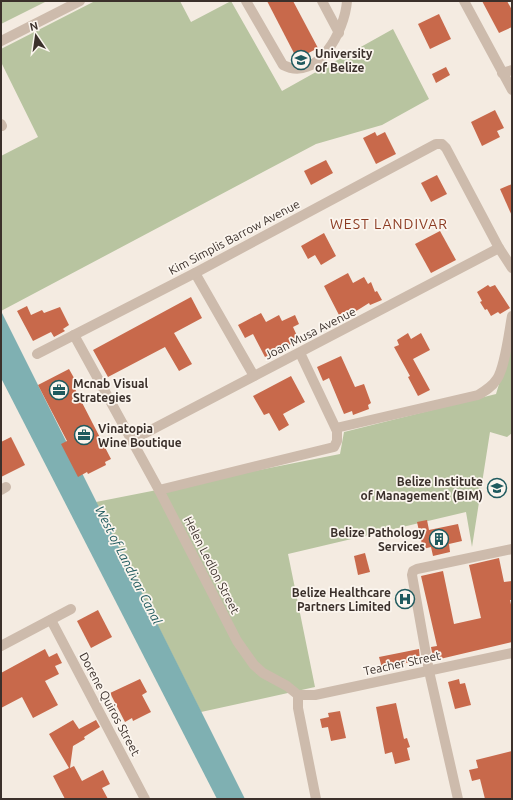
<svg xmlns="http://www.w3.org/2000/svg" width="513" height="800" font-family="Ubuntu,sans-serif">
<rect width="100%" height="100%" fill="#f4ebe1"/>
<g fill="#b8c4a0">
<polygon points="1,1 47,1 1,24"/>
<polygon points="95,1 180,1 191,22 231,1 282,91 393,29 429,99 382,125 316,144 1,311 1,156 38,137 1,62 1,49"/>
<polygon points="512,341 512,433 507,437 490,432 472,547 466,512 288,554 315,687 201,712 96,502 340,454 344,432 496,394"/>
</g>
<polygon fill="#7fb0b2" points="1,311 245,799 217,799 1,378"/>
<g fill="#c8694b">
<polygon points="267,1 293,1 318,48 297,59"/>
<polygon points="482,1 507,1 512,10 512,27 499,33"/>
<polygon points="439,14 451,39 430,49 418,24"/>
<polygon points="446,67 450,75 436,83 432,74"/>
<polygon points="495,110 504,128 497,131 500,137 482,146 471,122"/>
<polygon points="375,132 377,136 385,132 396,154 376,164 363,138"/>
<polygon points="326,160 333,173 311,185 304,171"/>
<polygon points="437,175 447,194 431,202 421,183"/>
<polygon points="512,184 512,216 500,189"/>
<polygon points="440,231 456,260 431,273 415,244"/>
<polygon points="324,233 336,256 321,265 315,255 308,259 301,246"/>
<polygon points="348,273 353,283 364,277 368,284 371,282 375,292 377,291 382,300 370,305 369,303 353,313 351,309 339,315 324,286"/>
<polygon points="488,285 490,287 495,285 510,308 500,314 498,312 491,316 487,309 485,310 480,302 482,301 477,292"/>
<polygon points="191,297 202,318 174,333 192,364 179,371 165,347 108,377 93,350"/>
<polygon points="27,306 31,315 42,310 44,313 60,307 69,325 63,329 65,331 54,337 51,332 33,341 17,311"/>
<polygon points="261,313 266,322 279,315 282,321 295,315 299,324 293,327 299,340 265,357 253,334 245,338 238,325"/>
<polygon points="408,333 411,339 421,333 430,350 413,359 430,390 418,396 408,377 410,376 394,347 399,345 397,340"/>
<polygon points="341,356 355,387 364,384 371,403 368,405 369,409 353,415 352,411 344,414 329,378 323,381 317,367"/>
<polygon points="69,369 78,385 74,387 111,459 105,462 106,465 88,474 87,472 78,477 61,444 67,441 38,385"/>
<polygon points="291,376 305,402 283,414 289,425 279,431 269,413 264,415 253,396"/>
<polygon points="11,437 25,465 1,477 1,442"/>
<polygon points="427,520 429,530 458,524 462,541 449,544 450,552 433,556 431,547 423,549 417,522"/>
<polygon points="365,553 370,572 358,575 354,556"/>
<polygon points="499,558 504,582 512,581 512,600 510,600 512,609 512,642 440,659 439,656 433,658 431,647 437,646 421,576 443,571 454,624 481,618 469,565"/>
<polygon points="98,610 112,637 91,648 77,621"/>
<polygon points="45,649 49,657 57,653 62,663 55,666 59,674 45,681 58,705 33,718 22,697 1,708 1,673"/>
<polygon points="419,649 420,660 382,668 379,657"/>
<polygon points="140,679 147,692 142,695 151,712 133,721 132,718 125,722 110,693"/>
<polygon points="459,679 460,684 465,683 471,705 455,709 448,682"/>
<polygon points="396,703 404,739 407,738 410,747 407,748 410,760 395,764 392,752 385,754 376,707"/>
<polygon points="340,711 346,738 331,741 328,727 322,728 320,719 329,717 328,713"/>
<polygon points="73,720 79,729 96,720 100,727 84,737 85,739 73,746 70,768 74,766 82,781 103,770 110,784 102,788 108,799 65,799 53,776 69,768 49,734"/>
<polygon points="512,751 512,799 485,799 480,779 472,781 469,770 478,768 476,760"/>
</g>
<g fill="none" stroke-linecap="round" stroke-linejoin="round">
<g stroke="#cdbbac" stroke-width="10">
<path d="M 246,1 L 283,65 C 318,83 345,30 347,1"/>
<polyline points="322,1 339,33"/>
<polyline points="464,1 512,90"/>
<polyline points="1,41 80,1"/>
<polyline points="502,73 512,70"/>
<polyline points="1,124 2,126"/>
<polyline points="195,273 254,376"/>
<polyline points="74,335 159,490 237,641 254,665 263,673 287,686 298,695 298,708 316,799"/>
<polyline points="37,354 195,273 436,144 442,144 446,148 499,248 512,268"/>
<path d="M 336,428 L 478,395 C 485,391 492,387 497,379 C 505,367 509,332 512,316"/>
<polyline points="132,440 499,248"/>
<polyline points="1,490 6,487"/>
<polyline points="159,490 334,447 337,441 337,431 300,353"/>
<polyline points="51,620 145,799"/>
<polyline points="1,646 71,609"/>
<polyline points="298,695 315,695 512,653"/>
<polyline points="458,799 429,671 412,575 413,571 417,569 512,549"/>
</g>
</g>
<defs>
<symbol id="school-ring" viewBox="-11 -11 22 22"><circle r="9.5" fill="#fbf5ee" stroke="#1f5a5e" stroke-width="1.5"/><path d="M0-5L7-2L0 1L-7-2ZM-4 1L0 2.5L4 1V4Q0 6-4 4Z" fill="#1f5a5e"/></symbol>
<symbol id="office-ring" viewBox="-11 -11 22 22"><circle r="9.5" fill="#fbf5ee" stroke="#1f5a5e" stroke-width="1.5"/><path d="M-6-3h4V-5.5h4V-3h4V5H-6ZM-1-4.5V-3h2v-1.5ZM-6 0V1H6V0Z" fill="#1f5a5e"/></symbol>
<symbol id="building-ring" viewBox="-11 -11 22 22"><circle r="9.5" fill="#fbf5ee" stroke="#1f5a5e" stroke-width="1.5"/><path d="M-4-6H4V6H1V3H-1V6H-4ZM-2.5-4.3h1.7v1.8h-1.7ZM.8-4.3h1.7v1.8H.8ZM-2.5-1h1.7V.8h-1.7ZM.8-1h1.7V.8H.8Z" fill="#1f5a5e"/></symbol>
<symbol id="hospital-ring" viewBox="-11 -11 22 22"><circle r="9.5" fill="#fbf5ee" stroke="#1f5a5e" stroke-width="1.5"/><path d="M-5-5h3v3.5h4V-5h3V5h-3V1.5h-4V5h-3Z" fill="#1f5a5e"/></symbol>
</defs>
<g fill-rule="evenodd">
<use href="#school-ring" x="290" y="49" width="22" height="22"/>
<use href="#office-ring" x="48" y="379" width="22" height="22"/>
<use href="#office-ring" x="73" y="424" width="22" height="22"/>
<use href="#school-ring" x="486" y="477" width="22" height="22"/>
<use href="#building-ring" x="428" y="528" width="22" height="22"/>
<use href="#hospital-ring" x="394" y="588" width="22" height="22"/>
</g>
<g text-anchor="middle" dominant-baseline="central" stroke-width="3.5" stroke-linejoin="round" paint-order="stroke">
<g font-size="12" font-weight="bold" fill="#3b302b" stroke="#fbf5ee" text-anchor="start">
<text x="315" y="53">University<tspan x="315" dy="14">of Belize</tspan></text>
<text x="73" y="383">Mcnab Visual<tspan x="73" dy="14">Strategies</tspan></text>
<text x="98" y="428">Vinatopia<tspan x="98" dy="14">Wine Boutique</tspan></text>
<text x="483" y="481" text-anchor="end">Belize Institute<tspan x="483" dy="14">of Management (BIM)</tspan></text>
<text x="425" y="532" text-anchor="end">Belize Pathology<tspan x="425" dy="14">Services</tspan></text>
<text x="391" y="592" text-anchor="end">Belize Healthcare<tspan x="391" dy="14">Partners Limited</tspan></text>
</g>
<g font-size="12" fill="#3b302b" stroke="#fbf5ee">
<text transform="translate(234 237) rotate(-28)">Kim Simplis Barrow Avenue</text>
<text transform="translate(310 333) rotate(-27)">Joan Musa Avenue</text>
<text transform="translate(212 565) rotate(63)">Helen Ledlon Street</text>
<text transform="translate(402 663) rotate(-12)">Teacher Street</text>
<text transform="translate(110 704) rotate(62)">Dorene Quiros Street</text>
</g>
<g font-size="13" font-style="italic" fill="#1f5a5e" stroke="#fbf5ee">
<text transform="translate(129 565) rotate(63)">West of Landivar Canal</text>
</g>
<g font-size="14" letter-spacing="1" fill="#8c3b22" stroke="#fbf5ee">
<text x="389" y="224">WEST LANDIVAR</text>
</g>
</g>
<rect width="513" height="800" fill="none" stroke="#3b302b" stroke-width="4"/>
<g transform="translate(36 36) rotate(347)" stroke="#fbf5ee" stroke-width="3" paint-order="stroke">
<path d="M0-3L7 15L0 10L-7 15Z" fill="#3b302b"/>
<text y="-6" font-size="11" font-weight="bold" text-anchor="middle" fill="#3b302b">N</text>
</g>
</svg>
